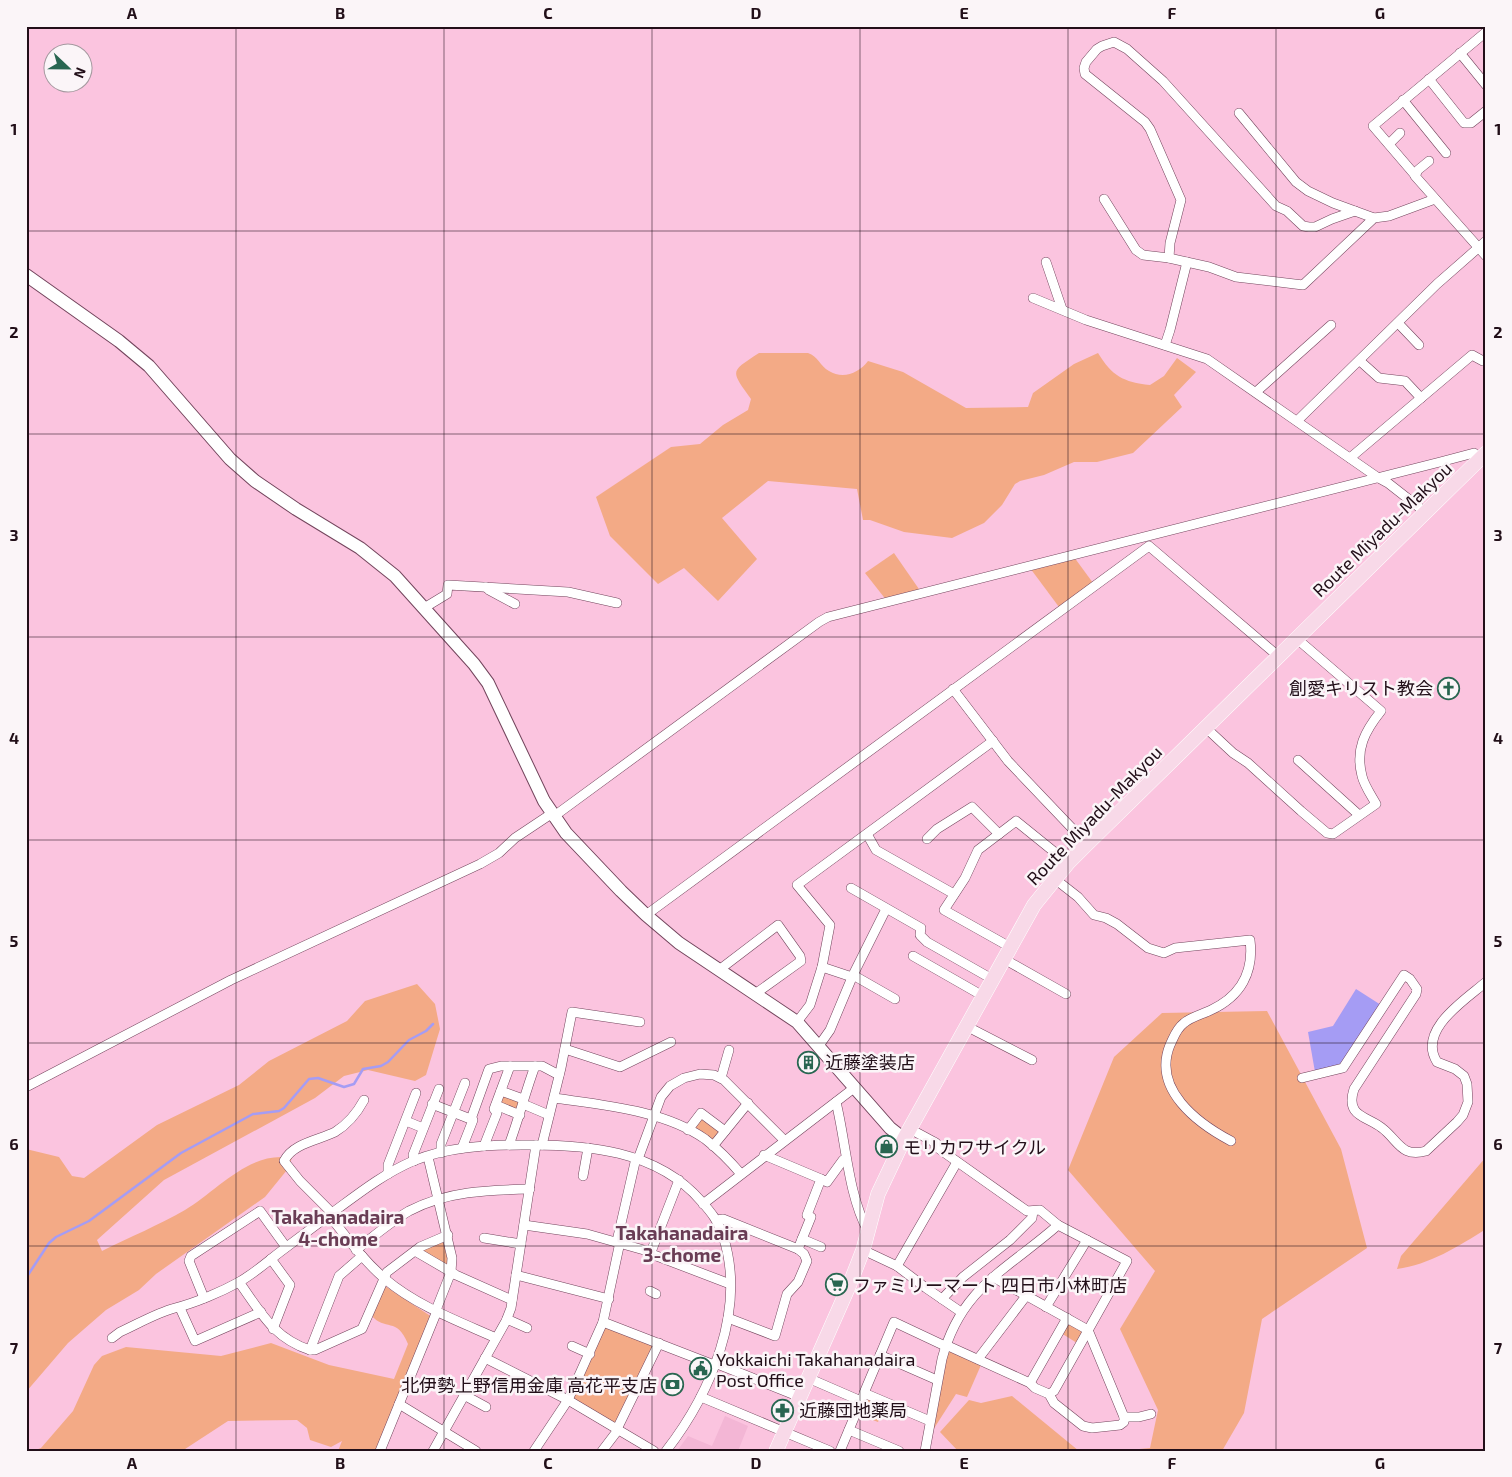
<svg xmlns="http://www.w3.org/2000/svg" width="1512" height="1477" font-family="'Exo 2','Noto Sans JP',sans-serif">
<rect width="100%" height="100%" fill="#fbc4df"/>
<polygon fill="#f3b6d5" points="725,1416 748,1426 738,1451 677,1451 688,1436 712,1446"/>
<g fill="#f3aa86">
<path d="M 759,353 L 808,353 C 818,356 820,366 829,371 C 843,380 859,373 868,361 L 903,372 L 966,408 L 1028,407 L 1033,393 L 1074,364 L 1098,353 C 1112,376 1123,382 1150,385 L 1164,376 L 1177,358 L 1196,372 L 1174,395 L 1182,407 L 1133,453 L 1097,462 L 1074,462 L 1044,475 L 1020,481 L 1015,484 L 1002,505 L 984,523 L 952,538 L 904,532 L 870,520 L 863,520 L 857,489 L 768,481 L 722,518 L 757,559 L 718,601 L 684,568 L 658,584 L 610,536 L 596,497 L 671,447 L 700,444 L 723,425 L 748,410 L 751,399 C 730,370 730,372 759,353 Z"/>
<polygon points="894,553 921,592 887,601 865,573"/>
<polygon points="1074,557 1093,583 1059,607 1030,568"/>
<path d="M 417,984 L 435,1004 L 440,1029 L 426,1075 L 415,1081 L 368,1070 L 344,1076 L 315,1098 L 164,1180 L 97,1240 L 102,1251 C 130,1237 159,1225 185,1210 C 218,1190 250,1150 292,1158 L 287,1170 L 265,1197 L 156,1274 L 139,1290 L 106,1310 L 68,1343 L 26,1392 L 26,1149 L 59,1157 L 72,1176 L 84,1178 L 157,1125 L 239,1085 L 269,1061 L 347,1021 L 365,1001 Z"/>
<polygon points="1267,1011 1341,1149 1367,1248 1262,1319 1244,1413 1222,1451 1118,1451 1150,1448 1158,1410 1120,1329 1155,1271 1068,1170 1114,1057 1162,1013"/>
<polygon points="503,1093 521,1100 517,1112 498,1104"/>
<polygon points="704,1118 720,1129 720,1133 714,1141 693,1127 699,1119"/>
<path d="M 1486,1157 L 1486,1229 C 1459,1246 1429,1265 1397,1269 L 1401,1256 Z"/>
<polygon points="443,1239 449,1253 447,1267 422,1253 422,1249"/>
<path d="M 385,1286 L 432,1317 L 378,1451 L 338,1451 L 342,1441 L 331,1447 L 310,1440 L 307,1428 L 297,1420 L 228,1421 L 182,1451 L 33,1451 L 41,1448 L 73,1411 L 94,1365 L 102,1356 L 126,1347 L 221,1356 L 271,1343 L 329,1365 L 394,1379 L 408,1344 C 397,1316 385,1332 371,1315 Z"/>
<polygon points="1067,1323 1083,1332 1077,1343 1061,1333"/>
<polygon points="605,1327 656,1345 617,1426 573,1398"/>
<polygon points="951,1351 981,1365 967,1397 956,1394 933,1430 948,1352"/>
<polygon points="1012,1396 1079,1451 958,1451 940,1432 969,1400 981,1403"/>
<polygon points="870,1398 885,1405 878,1422 860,1415 866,1399"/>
</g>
<polygon fill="#a59cf4" points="1356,989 1381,1005 1343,1066 1315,1072 1308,1032 1333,1026"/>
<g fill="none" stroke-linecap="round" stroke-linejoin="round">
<polyline stroke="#a59cf4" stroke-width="2.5" points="26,1278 49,1243 56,1237 89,1221 181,1153 253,1114 279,1111 284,1108 309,1079 318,1078 344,1087 354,1084 363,1069 381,1066 388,1062 409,1040 426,1031 433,1024"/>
<defs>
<g id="street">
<polyline points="1460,53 1486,85"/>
<polyline points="1429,79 1464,123 1471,123 1486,111"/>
<polyline points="1403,100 1446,153"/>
<polyline points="1239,113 1296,182 1308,191 1333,203 1374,218"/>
<polyline points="1389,144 1400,133"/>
<polyline points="1429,161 1418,170 1415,176 1486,256"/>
<polyline points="1415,175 1373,126 1486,32"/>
<polyline points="1104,199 1136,250 1143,255 1169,258 1209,267 1236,277 1303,285 1374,218 1389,216 1435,199"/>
<polyline points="1169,258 1170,243 1181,200 1150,129 1145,122 1085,74 1084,68 1086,62 1097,49 1102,46 1114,42 1127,49 1163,81 1276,206 1287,211 1303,226 1309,227 1315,227 1332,219 1355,211"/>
<polyline points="1046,262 1062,309"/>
<polyline points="1033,298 1086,320 1207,359 1377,477 1388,483 1425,512"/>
<polyline points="1398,323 1419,345"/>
<polyline points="1165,345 1170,330 1187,262"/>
<polyline points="1360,361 1379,378 1405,381 1421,398"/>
<polyline points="1256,392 1331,325"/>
<polyline points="1297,421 1437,284 1486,241"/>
<polyline points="1350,458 1472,355 1483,361 1486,359"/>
<polyline points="486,587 489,590 515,604"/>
<polyline points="424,608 447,594 448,585 568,592 617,603"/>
<polyline points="953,689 1008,761 1087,844"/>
<path d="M 1205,727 L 1233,753 L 1248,763 L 1301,811 L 1327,833 L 1333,834 L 1376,804 C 1371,795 1364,785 1362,776 C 1355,749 1365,731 1381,711 L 1296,638"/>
<polyline points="1298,760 1359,815"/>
<polyline points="553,817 819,622 828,617 1440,462 1474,453 1480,458"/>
<polyline points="867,834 876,850 954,894"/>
<polyline points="999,834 1016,821 1068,863"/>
<polyline points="927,839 937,829 972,807 999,834 978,850 965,878 944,910 1010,947"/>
<path d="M 1055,879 L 1078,897 L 1094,915 L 1106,918 L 1117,924 L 1148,948 L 1164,953 L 1175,948 L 1250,940 C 1254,972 1241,996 1211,1010 C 1203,1014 1191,1017 1184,1023 C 1176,1029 1174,1037 1170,1045 C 1152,1089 1197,1123 1231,1141"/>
<polyline points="851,888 921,928 920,935 927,942 992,979"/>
<polyline points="646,915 1149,546 1278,656"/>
<polyline points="913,956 983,996"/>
<polyline points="1004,959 1066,994"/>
<polyline points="822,967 830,925 797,885 993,741"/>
<polyline points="719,970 778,925 800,956 801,961 755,994"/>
<polyline points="853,975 895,999"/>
<polyline points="797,1022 810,1005 822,967 852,977"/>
<polyline points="966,1026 1032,1060"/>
<polyline points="818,1047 830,1030 853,975 886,909"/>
<polyline points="565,1049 620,1067 671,1042"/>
<polyline points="721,1078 729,1050"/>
<path d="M 1302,1078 L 1343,1068 L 1404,975 L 1410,979 L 1417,989 L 1416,994 L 1354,1089 C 1345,1117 1367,1116 1382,1128 C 1398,1140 1401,1158 1426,1151 L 1457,1122 L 1463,1115 L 1468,1102 L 1467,1084 L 1464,1076 L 1455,1069 L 1437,1062 C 1417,1030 1465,1000 1486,982"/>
<polyline points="26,1087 231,980 480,864 499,853 515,838 551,814"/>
<polyline points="501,1091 523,1099"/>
<path d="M 554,1098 C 602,1105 664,1110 705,1139 C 718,1149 730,1161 741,1174"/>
<path d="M 836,1102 C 846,1142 848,1195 868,1231"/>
<polyline points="432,1104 473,1120 462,1148"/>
<polyline points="523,1104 549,1115"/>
<polyline points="496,1105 520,1115"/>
<polyline points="471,1119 489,1069 501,1066 542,1066 559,1075"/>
<polyline points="406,1121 423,1128"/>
<polyline points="910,1129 936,1143 935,1146 1027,1211 1040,1210 1058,1225 1127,1261 1054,1391 1049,1394"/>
<polyline points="688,1130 701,1113 725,1131"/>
<path d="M 509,1145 C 519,1118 525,1093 535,1066"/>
<polyline points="542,1145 561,1068 572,1012 640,1022"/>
<polyline points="484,1146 497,1113 494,1109 510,1066"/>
<polyline points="713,1146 748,1103"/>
<polyline points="441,1153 441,1144 465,1083"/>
<polyline points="764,1155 821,1179 807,1215 811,1217 798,1249"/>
<polyline points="428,1157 452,1258 451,1272 436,1310"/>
<polyline points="638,1159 661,1097 670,1086 684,1078 700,1074 714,1075 724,1080 784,1140"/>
<polyline points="414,1161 413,1155 439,1089"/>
<polyline points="388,1174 388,1165 416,1093"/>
<polyline points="583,1176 588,1148"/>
<polyline points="821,1179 827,1182 843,1160"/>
<polyline points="703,1204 854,1088"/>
<path d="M 332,1213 L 300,1181 L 284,1161 C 293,1143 319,1140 335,1132 C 348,1124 357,1113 364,1100"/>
<path d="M 329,1215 C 347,1238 363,1260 385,1279 C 417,1306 458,1321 496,1338"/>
<polyline points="717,1220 723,1219 798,1249 804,1254 807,1261 798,1282 787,1294 775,1336 728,1318"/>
<polyline points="524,1225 587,1234 651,1252 654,1255 730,1284"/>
<polyline points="484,1238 521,1244"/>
<polyline points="802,1239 821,1247"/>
<polyline points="617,1241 636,1158"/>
<path d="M 356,1250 C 373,1237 390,1222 409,1211 C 447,1191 488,1190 530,1189"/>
<polyline points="863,1250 897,1266 926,1288 961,1312"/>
<polyline points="415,1251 456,1275 512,1300"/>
<polyline points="651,1252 679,1180"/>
<polyline points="362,1256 339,1276 310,1350 315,1350 362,1329 387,1272 420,1247 448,1235"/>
<polyline points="271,1259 290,1285 273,1329"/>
<polyline points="897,1266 957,1162"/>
<polyline points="516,1275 609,1299"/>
<path d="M 239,1282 C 260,1311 273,1338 310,1350"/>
<polyline points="650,1291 656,1294"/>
<polyline points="204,1298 189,1261 191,1256 260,1211 286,1247"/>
<polyline points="942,1299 963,1277 1010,1240 1032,1218 1033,1211"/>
<polyline points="1046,1307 1087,1240"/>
<polyline points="180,1308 195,1341 261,1312"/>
<polyline points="507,1319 527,1328"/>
<polyline points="603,1322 714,1365"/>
<path d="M 112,1338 L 120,1332 C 138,1324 156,1313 175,1308 C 195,1303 221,1292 239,1282 C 255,1273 269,1260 284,1249 C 300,1237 316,1225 332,1213 C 358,1194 383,1174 413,1161 C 447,1147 486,1145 522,1145 C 586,1144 657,1150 701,1201 C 711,1212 719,1222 723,1236 C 747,1309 711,1393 666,1451"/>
<polyline points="946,1345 1030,1383 1035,1388 1049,1394 1054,1403 1083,1426 1092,1428 1120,1425 1124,1422 1124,1417 1088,1330 993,1277"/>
<polyline points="572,1346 590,1354"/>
<polyline points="880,1355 937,1380"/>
<polyline points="485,1358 568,1400 654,1451"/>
<polyline points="978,1359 1026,1296"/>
<polyline points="715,1363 800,1397"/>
<polyline points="808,1378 861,1401"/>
<polyline points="1030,1383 1067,1318"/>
<polyline points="464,1395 486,1407"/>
<polyline points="701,1397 830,1451"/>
<polyline points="399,1404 476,1451"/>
<polyline points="1124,1417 1139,1417 1151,1414"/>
<polyline points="930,1421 864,1393 894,1322 945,1346"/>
<polyline points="617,1429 659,1343"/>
<polyline points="849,1430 899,1451"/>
<polyline points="380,1451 437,1311"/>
<polyline points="433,1451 506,1321 511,1308 536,1145"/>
<polyline points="534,1451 568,1400 603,1322 620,1242"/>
<polyline points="602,1451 618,1430"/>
<polyline points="840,1451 864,1394"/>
<path d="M 925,1451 L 942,1359 C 961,1287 1007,1270 1058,1225"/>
</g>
<polyline id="secondary" points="26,275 119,341 149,366 230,459 255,481 296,509 360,548 395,576 474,664 488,683 544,801 566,833 621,891 646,915 679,943 797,1022 890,1128 904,1139"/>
<polyline id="primary" points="776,1451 849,1286 863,1250 878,1194 904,1139 1034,905 1068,863 1087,844 1486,453"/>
</defs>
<use href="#street" stroke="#73455d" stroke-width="10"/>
<use href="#secondary" stroke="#73455d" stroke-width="14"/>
<use href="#primary" stroke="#fff" stroke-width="15"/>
<use href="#street" stroke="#fff" stroke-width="9"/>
<use href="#secondary" stroke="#fff" stroke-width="12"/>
<use href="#primary" stroke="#f8d9e8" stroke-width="14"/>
</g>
<path fill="none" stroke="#220f19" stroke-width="1" stroke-opacity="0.55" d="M 236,26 L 236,1451M 444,26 L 444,1451M 652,26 L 652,1451M 860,26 L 860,1451M 1068,26 L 1068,1451M 1276,26 L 1276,1451M 26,231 L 1486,231M 26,434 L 1486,434M 26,637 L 1486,637M 26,840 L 1486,840M 26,1043 L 1486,1043M 26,1246 L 1486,1246"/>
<defs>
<symbol id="church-ring" viewBox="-11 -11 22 22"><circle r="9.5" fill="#fbf5f8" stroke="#296651" stroke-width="1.5"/><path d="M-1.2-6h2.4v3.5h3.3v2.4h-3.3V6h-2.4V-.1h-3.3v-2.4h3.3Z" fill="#296651"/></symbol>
<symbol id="building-ring" viewBox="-11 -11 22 22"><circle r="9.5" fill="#fbf5f8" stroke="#296651" stroke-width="1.5"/><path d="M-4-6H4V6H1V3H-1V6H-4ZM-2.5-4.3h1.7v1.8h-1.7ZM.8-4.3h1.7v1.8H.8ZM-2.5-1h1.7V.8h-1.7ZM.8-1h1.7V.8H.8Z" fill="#296651"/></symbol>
<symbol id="shop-ring" viewBox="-11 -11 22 22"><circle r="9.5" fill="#fbf5f8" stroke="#296651" stroke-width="1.5"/><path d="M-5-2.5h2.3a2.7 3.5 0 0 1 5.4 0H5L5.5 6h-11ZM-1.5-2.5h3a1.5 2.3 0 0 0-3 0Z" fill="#296651"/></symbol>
<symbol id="supermarket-ring" viewBox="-11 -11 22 22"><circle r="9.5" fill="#fbf5f8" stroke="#296651" stroke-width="1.5"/><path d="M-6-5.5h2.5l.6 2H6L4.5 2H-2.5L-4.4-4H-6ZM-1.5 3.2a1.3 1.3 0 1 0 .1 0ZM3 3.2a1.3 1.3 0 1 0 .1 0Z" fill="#296651"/></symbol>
<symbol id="civic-ring" viewBox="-11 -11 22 22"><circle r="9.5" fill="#fbf5f8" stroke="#296651" stroke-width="1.5"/><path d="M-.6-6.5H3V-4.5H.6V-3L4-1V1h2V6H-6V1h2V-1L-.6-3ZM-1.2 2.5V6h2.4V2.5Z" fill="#296651"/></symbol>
<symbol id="bank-ring" viewBox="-11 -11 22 22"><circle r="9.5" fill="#fbf5f8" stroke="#296651" stroke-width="1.5"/><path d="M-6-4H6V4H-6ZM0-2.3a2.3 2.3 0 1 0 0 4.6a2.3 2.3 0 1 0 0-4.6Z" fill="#296651"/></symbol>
<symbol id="pharmacy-ring" viewBox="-11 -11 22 22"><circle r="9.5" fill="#fbf5f8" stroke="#296651" stroke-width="1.5"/><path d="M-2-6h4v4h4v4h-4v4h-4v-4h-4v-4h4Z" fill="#296651"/></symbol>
</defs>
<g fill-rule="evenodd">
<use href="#church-ring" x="1436" y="676" width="25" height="25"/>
<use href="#building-ring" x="796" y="1050" width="25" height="25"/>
<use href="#shop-ring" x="874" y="1134" width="25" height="25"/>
<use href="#supermarket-ring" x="824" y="1272" width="25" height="25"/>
<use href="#civic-ring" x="688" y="1356" width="25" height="25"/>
<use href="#bank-ring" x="660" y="1372" width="25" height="25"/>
<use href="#pharmacy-ring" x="770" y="1398" width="25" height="25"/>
</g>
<g text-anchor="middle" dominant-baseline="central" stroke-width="5" stroke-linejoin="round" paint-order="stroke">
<g font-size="18" fill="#220f19" stroke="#fbf5f8">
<text transform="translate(1382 529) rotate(-44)">Route Miyadu-Makyou</text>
<text transform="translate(1094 815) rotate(-46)">Route Miyadu-Makyou</text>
</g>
<g font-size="18" fill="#220f19" stroke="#fbf5f8" text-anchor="start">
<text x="1433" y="688" text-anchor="end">創愛キリスト教会</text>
<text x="825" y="1062">近藤塗装店</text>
<text x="903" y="1147">モリカワサイクル</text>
<text x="853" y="1285">ファミリーマート 四日市小林町店</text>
<text x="716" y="1359">Yokkaichi Takahanadaira<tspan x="716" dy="21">Post Office</tspan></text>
<text x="657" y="1385" text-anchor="end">北伊勢上野信用金庫 高花平支店</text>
<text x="799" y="1410">近藤団地薬局</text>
</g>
<g font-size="19" font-weight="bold" fill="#6a3d55" stroke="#fbf5f8">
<text x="338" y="1216">Takahanadaira<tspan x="338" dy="22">4-chome</tspan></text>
<text x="682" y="1232">Takahanadaira<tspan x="682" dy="22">3-chome</tspan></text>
</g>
</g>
<rect width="1512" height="1477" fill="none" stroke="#fbf5f8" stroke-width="55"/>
<g transform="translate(68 68) rotate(112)"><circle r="24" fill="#fbf5f8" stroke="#a4999f"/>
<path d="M0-4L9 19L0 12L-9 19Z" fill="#296651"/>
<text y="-8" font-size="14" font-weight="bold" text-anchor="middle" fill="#220f19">N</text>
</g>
<rect x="28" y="28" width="1456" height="1422" fill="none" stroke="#220f19" stroke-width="2"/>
<g font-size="16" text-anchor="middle" font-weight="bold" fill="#220f19">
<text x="132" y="19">A</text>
<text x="340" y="19">B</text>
<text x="548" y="19">C</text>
<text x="756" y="19">D</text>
<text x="964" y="19">E</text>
<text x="1172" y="19">F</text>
<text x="1380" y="19">G</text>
<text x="14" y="135">1</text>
<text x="1498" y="135">1</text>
<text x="14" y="338">2</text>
<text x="1498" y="338">2</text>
<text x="14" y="541">3</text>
<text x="1498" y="541">3</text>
<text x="14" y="744">4</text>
<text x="1498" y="744">4</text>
<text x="14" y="947">5</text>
<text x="1498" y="947">5</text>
<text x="14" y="1150">6</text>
<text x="1498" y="1150">6</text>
<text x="14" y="1354">7</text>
<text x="1498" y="1354">7</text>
<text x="132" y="1469">A</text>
<text x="340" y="1469">B</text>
<text x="548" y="1469">C</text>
<text x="756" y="1469">D</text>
<text x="964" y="1469">E</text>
<text x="1172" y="1469">F</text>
<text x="1380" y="1469">G</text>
</g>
</svg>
